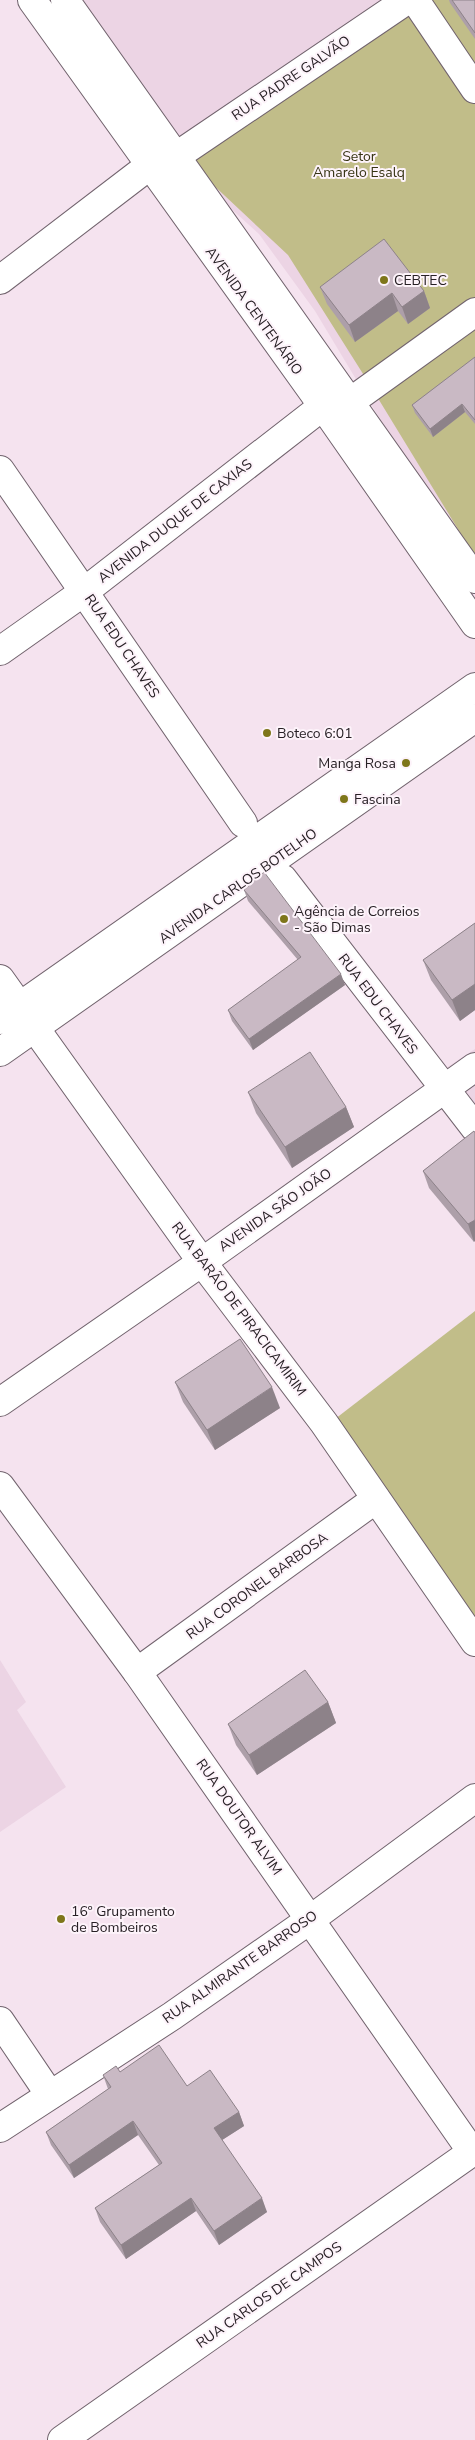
<svg xmlns="http://www.w3.org/2000/svg" width="475" height="2440" font-family="'Nunito Sans',sans-serif">
<rect width="100%" height="100%" fill="#f5e3ef"/>
<g fill="#ecd4e4">
<polygon points="69,0 475,0 475,577 315,311 259,234 175,158"/>
<polygon points="475,1049 475,1117 440,1072"/>
<polygon points="0,1660 26,1702 17,1710 66,1787 0,1832"/>
</g>
<g fill="#c1bd89">
<polygon points="390,0 475,0 475,557 365,377 288,255 177,151"/>
<polygon points="475,1311 475,1625 335,1419"/>
</g>
<g fill="none" stroke-linecap="round" stroke-linejoin="round">
<defs>
<g id="minor">
<polyline points="415,0 475,89"/>
<polyline points="175,157 407,0"/>
<polyline points="0,280 149,166"/>
<polyline points="350,402 475,312"/>
<polyline points="0,470 243,823"/>
<polyline points="0,651 85,591 323,406"/>
<polyline points="283,879 475,1128"/>
<polyline points="0,979 202,1262 324,1423 475,1642"/>
<polyline points="0,1402 202,1262 475,1067"/>
<polyline points="0,1486 137,1672 472,2152"/>
<polyline points="137,1672 376,1499"/>
<polyline points="0,2021 50,2095"/>
<polyline points="0,2128 172,2016 311,1919 475,1798"/>
<polyline points="62,2440 475,2150"/>
</g>
<g id="major">
<polyline points="0,1020 475,687"/>
<polyline points="0,1052 475,718"/>
</g>
<g id="highway">
<polyline points="32,0 323,406 475,624"/>
<polyline points="65,0 475,579"/>
</g>
</defs>
<use href="#minor" stroke="#71636d" stroke-width="30"/>
<use href="#major" stroke="#71636d" stroke-width="30"/>
<use href="#highway" stroke="#71636d" stroke-width="30"/>
<use href="#minor" stroke="#fff" stroke-width="28"/>
<use href="#major" stroke="#fff" stroke-width="28"/>
<use href="#highway" stroke="#fff" stroke-width="28"/>
</g>
<g fill="#ad9fa9">
<polygon points="449,0 475,0 475,39 450,3"/>
<polygon points="320,287 424,291 430,308 408,324 398,311 355,342 327,304"/>
<polygon points="475,357 475,424 465,412 433,437 415,413 412,405"/>
<polygon points="244,890 345,985 253,1050 232,1021 228,1010 298,960 248,901"/>
<polygon points="475,923 475,1010 460,1021 431,980 423,960"/>
<polygon points="248,1092 346,1107 354,1127 292,1168 256,1113"/>
<polygon points="474,1131 474,1242 429,1188 423,1171"/>
<polygon points="175,1382 280,1408 215,1450 183,1402"/>
<polygon points="328,1702 336,1723 257,1775 236,1745 228,1724"/>
<polygon points="120,2072 187,2086 239,2112 244,2126 222,2140 267,2212 219,2245 196,2211 126,2259 100,2222 95,2208 159,2165 138,2135 74,2178 51,2145 46,2132 108,2089 103,2075"/>
</g>
<g fill="#8d8289">
<polygon points="424,291 430,308 408,324 402,307"/>
<polygon points="392,293 398,311 355,342 349,325"/>
<polygon points="462,404 465,412 433,437 430,429"/>
<polygon points="341,974 345,985 253,1050 249,1039"/>
<polygon points="475,984 475,1010 460,1021 452,1000"/>
<polygon points="346,1107 354,1127 292,1168 285,1147"/>
<polygon points="475,1220 475,1241 474,1242 468,1224"/>
<polygon points="272,1387 280,1408 215,1450 207,1430"/>
<polygon points="328,1702 336,1723 257,1775 249,1755"/>
<polygon points="239,2112 244,2126 219,2142 214,2128"/>
<polygon points="133,2121 138,2135 74,2178 69,2165"/>
<polygon points="191,2198 196,2211 126,2259 121,2245"/>
<polygon points="262,2198 267,2212 219,2245 214,2231"/>
</g>
<g fill="#c9b9c4" stroke="#8d8289">
<polygon points="452,0 475,0 475,33"/>
<polygon points="384,239 424,291 402,307 392,293 349,325 320,287"/>
<polygon points="475,357 475,420 462,404 430,429 412,405"/>
<polygon points="264,872 341,974 249,1039 228,1010 301,957 244,890"/>
<polygon points="475,923 475,984 452,1000 423,960"/>
<polygon points="310,1052 346,1107 285,1147 248,1092"/>
<polygon points="474,1131 475,1133 475,1220 468,1224 423,1171"/>
<polygon points="240,1339 272,1387 207,1430 175,1382"/>
<polygon points="305,1670 328,1702 249,1755 228,1724"/>
<polygon points="159,2045 187,2086 210,2070 239,2112 214,2128 262,2198 214,2231 191,2198 121,2245 95,2208 162,2163 133,2121 69,2165 46,2132 111,2087 103,2075 116,2066 120,2072"/>
</g>
<g fill="#7e761a" stroke="#fdf3fa" stroke-width="2">
<circle cx="384" cy="280" r="5"/>
<circle cx="267" cy="733" r="5"/>
<circle cx="406" cy="763" r="5"/>
<circle cx="344" cy="799" r="5"/>
<circle cx="284" cy="919" r="5"/>
<circle cx="61" cy="1919" r="5"/>
</g>
<g text-anchor="middle" dominant-baseline="central" stroke-width="4" stroke-linejoin="round" paint-order="stroke">
<g font-size="14" fill="#272025" stroke="#fdf3fa">
<text transform="translate(291 78) rotate(-34)">RUA PADRE GALVÃO</text>
<text transform="translate(254 311) rotate(54)">AVENIDA CENTENÁRIO</text>
<text transform="translate(175 521) rotate(-38)">AVENIDA DUQUE DE CAXIAS</text>
<text transform="translate(122 646) rotate(56)">RUA EDU CHAVES</text>
<text transform="translate(238 886) rotate(-35)">AVENIDA CARLOS BOTELHO</text>
<text transform="translate(378 1004) rotate(53)">RUA EDU CHAVES</text>
<text transform="translate(275 1210) rotate(-35)">AVENIDA SÃO JOÃO</text>
<text transform="translate(239 1309) rotate(53)">RUA BARÃO DE PIRACICAMIRIM</text>
<text transform="translate(257 1586) rotate(-36)">RUA CORONEL BARBOSA</text>
<text transform="translate(239 1817) rotate(55)">RUA DOUTOR ALVIM</text>
<text transform="translate(240 1967) rotate(-35)">RUA ALMIRANTE BARROSO</text>
<text transform="translate(269 2295) rotate(-35)">RUA CARLOS DE CAMPOS</text>
</g>
<g font-size="14" fill="#363313" stroke="#fdf3fa">
<text x="359" y="156">Setor<tspan x="359" dy="16">Amarelo Esalq</tspan></text>
</g>
<g font-size="14" fill="#272025" stroke="#fdf3fa" text-anchor="start">
<text x="394" y="280">CEBTEC</text>
<text x="277" y="733">Boteco 6:01</text>
<text x="396" y="763" text-anchor="end">Manga Rosa</text>
<text x="354" y="799">Fascina</text>
<text x="294" y="911">Agência de Correios<tspan x="294" dy="16">- São Dimas</tspan></text>
<text x="71" y="1911">16º Grupamento<tspan x="71" dy="16">de Bombeiros</tspan></text>
</g>
</g>
</svg>
